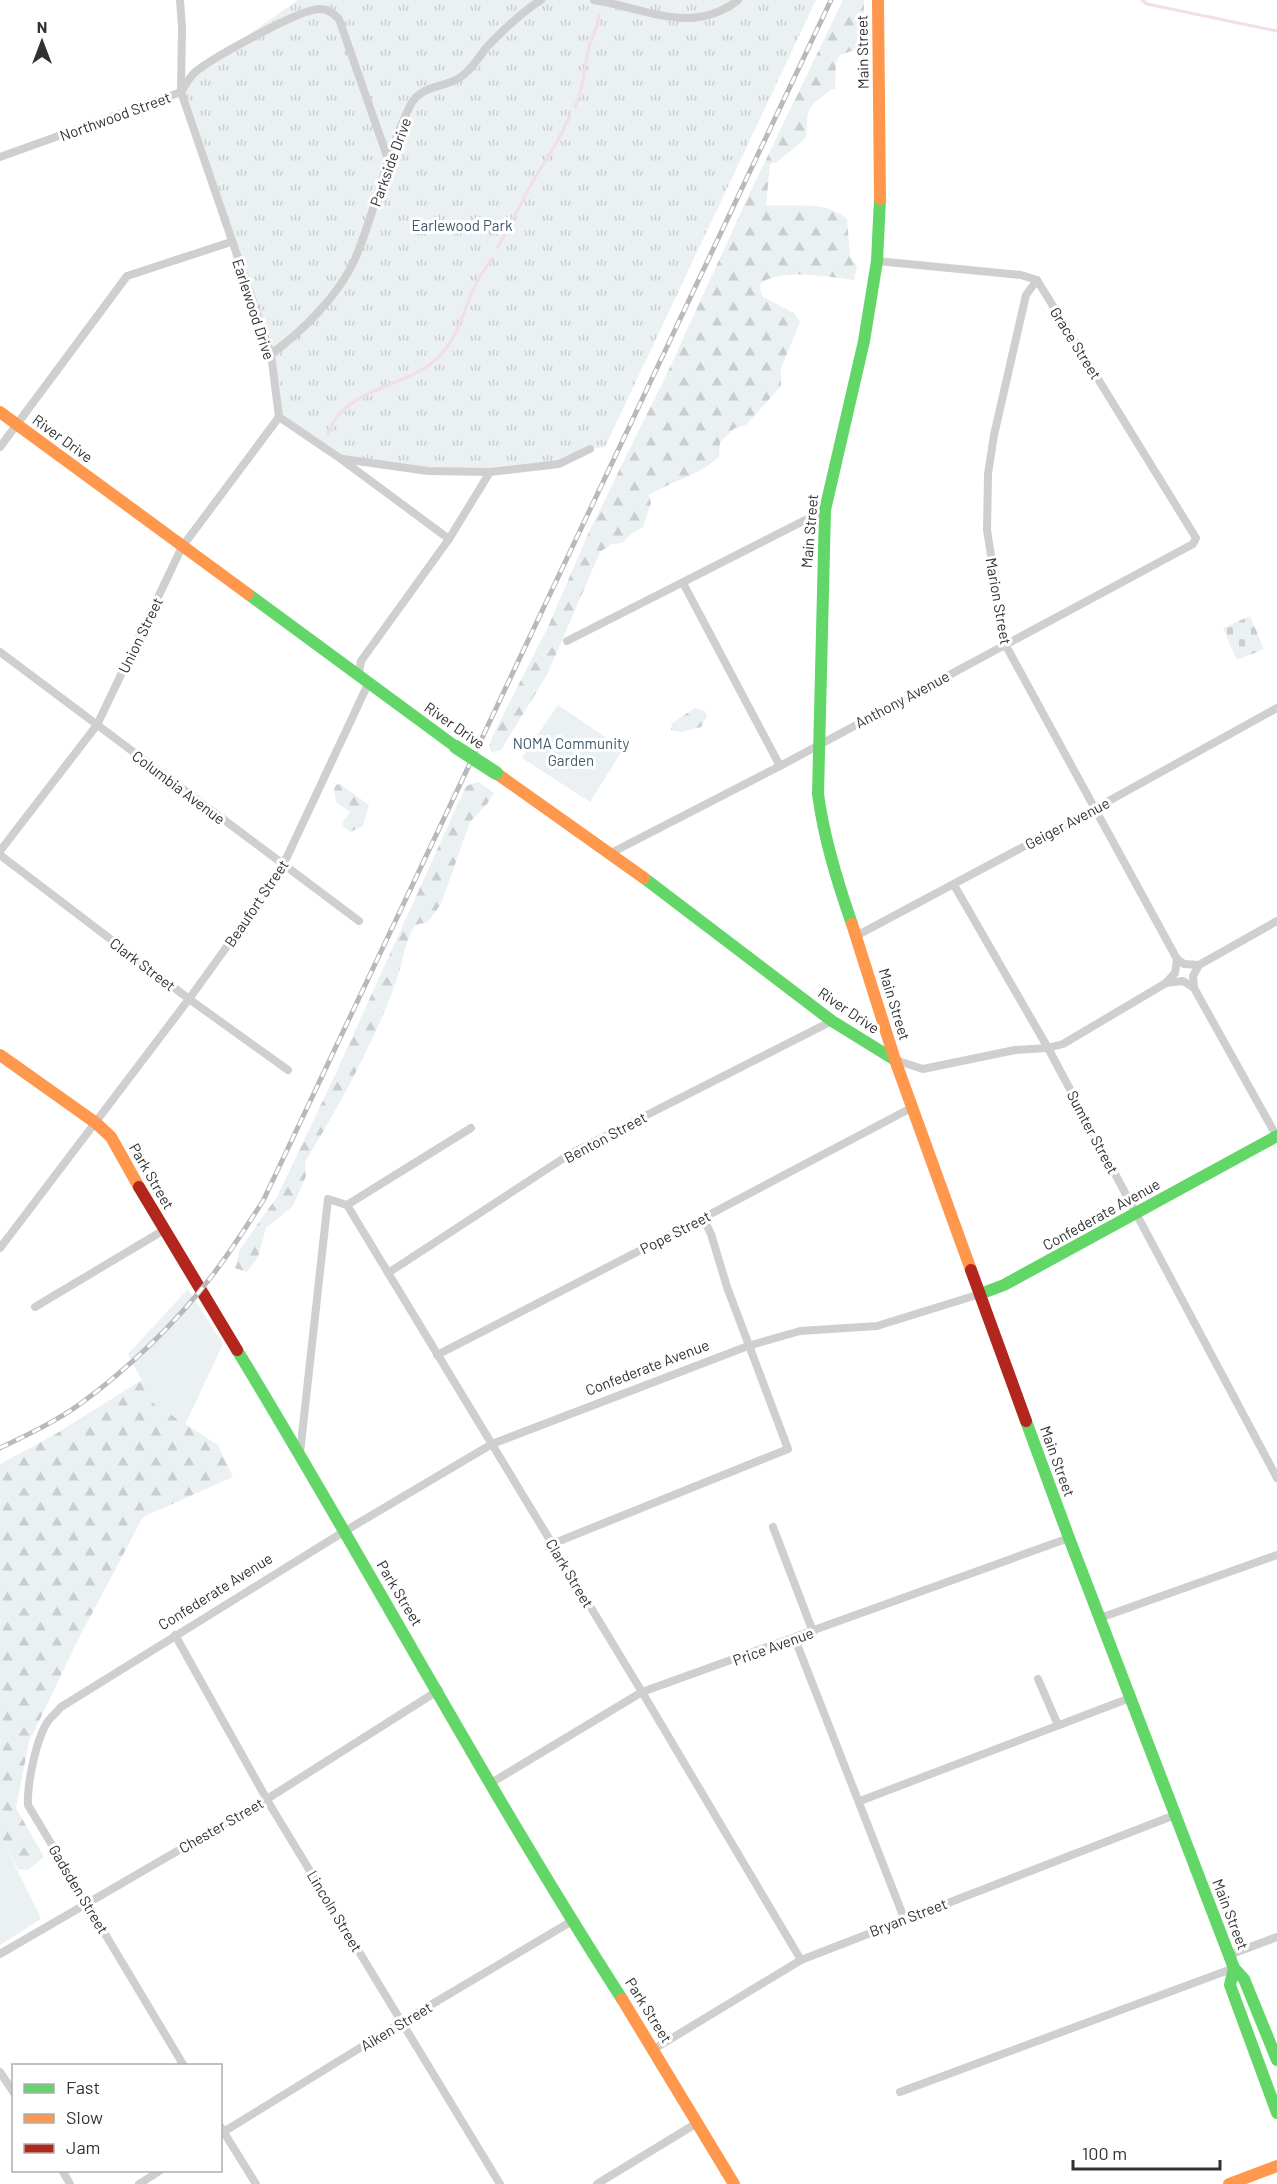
<svg xmlns="http://www.w3.org/2000/svg" width="1277" height="2184" font-family="Barlow,sans-serif">
<defs>
<pattern id="forest-firs" width="22" height="20" patternUnits="userSpaceOnUse" patternTransform="scale(1.5)"><rect width="22" height="20" fill="#ebf0f2"/><path d="M5 1l3.5 6h-7zM16 11l3.5 6h-7z" fill="#caced0"/></pattern>
<pattern id="cemetery-stones" width="16" height="16" patternUnits="userSpaceOnUse" patternTransform="scale(1.5)"><rect width="16" height="16" fill="#ebf0f2"/><path d="M2 7V4a2 2 0 0 1 4 0v3zM10 15v-3a2 2 0 0 1 4 0v3z" fill="#caced0"/></pattern>
<pattern id="park-tufts" width="24" height="20" patternUnits="userSpaceOnUse" patternTransform="scale(1.5)"><rect width="24" height="20" fill="#ebf0f2"/><path d="M3 7l-1-3M5 7V3M7 7l1-3M15 17l-1-3M17 17v-4M19 17l1-3" fill="none" stroke="#caced0"/></pattern>
</defs>
<rect width="100%" height="100%" fill="#fff"/>
<g fill="#ebf0f2">
<polygon points="558,705 623,749 590,802 522,758"/>
<polygon points="188,1289 223,1344 185,1425 154,1404 128,1354"/>
<polygon points="0,1834 41,1919 0,1945"/>
</g>
<g fill="url(#forest-firs)">
<path d="M 843,0 L 864,0 L 863,47 L 840,55 L 836,62 L 835,89 C 829,89 828,92 823,96 C 802,111 809,115 806,138 L 777,162 L 770,164 L 766,205 C 794,208 824,199 847,219 L 850,256 L 857,267 L 854,280 C 827,277 784,268 761,283 L 760,289 L 763,297 L 794,313 L 800,322 L 781,368 L 781,386 L 746,425 L 735,428 L 720,442 L 719,457 C 700,475 672,481 649,495 L 651,503 L 643,527 L 630,535 L 622,543 L 612,544 L 600,552 L 548,673 L 501,750 L 492,752 L 489,747 L 493,735 L 548,627 L 588,534 L 671,365 L 747,199 Z"/>
<polygon points="695,708 705,711 707,716 701,727 681,732 671,730 672,723"/>
<path d="M 478,782 L 494,793 L 487,804 L 470,822 L 441,904 L 428,922 L 415,925 C 403,945 402,969 393,990 C 370,1050 338,1108 305,1162 L 306,1176 L 293,1206 L 266,1228 L 258,1257 L 247,1272 L 235,1268 L 240,1249 L 277,1197 L 335,1075 L 466,786 Z"/>
<polygon points="340,784 369,805 363,826 350,832 343,826 343,822 350,812 336,802 334,790 336,785"/>
<polygon points="142,1380 154,1404 218,1445 233,1477 143,1517 79,1638 29,1742 16,1808 44,1857 28,1870 18,1869 0,1834 0,1464 54,1435"/>
</g>
<polygon fill="url(#cemetery-stones)" points="1250,616 1264,649 1237,660 1223,628"/>
<polygon fill="url(#park-tufts)" points="298,0 816,0 605,447 590,449 558,464 490,472 428,471 341,459 279,417 271,354 181,92 193,74"/>
<g fill="none" stroke-linecap="round" stroke-linejoin="round">
<g stroke="#f1deec" stroke-width="3">
<polyline points="1142,0 1147,4 1277,31"/>
<path d="M 575,107 C 584,87 584,68 589,47 C 592,36 598,27 599,15"/>
<polyline points="498,247 533,181 556,144 570,116"/>
<path d="M 328,434 C 331,428 333,422 337,417 C 360,388 405,385 433,362 C 456,344 462,315 473,290 C 478,279 485,268 492,258"/>
</g>
<g stroke="#cfcfcf" stroke-width="8">
<polyline points="180,0 182,27 181,92 271,354 279,417 341,459 449,539"/>
<path d="M 594,0 C 645,8 692,36 738,0"/>
<path d="M 0,157 L 181,92 C 185,86 189,78 194,73 C 210,59 300,9 319,9 C 328,9 333,13 339,19 L 389,162"/>
<polyline points="1037,280 1026,295 994,435 988,474 987,530 1005,644 1177,959 1184,964 1199,965 1277,921"/>
<path d="M 271,354 C 302,332 339,295 355,259 C 376,210 387,151 411,104 C 422,84 447,88 462,76 C 472,69 479,57 486,48 C 503,30 520,13 541,0"/>
<polyline points="0,447 127,276 231,242"/>
<polyline points="343,459 428,471 490,472 559,464 590,449"/>
<polyline points="683,583 780,766"/>
<polyline points="567,641 825,510"/>
<polyline points="0,652 359,921"/>
<polyline points="0,851 97,725 182,547 279,417"/>
<polyline points="611,853 780,766 1193,544 1196,538 1037,280 1021,275 877,261"/>
<polyline points="0,855 189,999 288,1070"/>
<polyline points="954,885 1048,1048 1277,1478"/>
<polyline points="856,936 1096,808 1277,708"/>
<polyline points="1199,965 1193,976 1194,988 1277,1137"/>
<polyline points="1166,983 1183,981 1194,988"/>
<polyline points="895,1060 923,1069 1015,1050 1048,1048 1063,1044 1166,983 1175,973 1177,959"/>
<polyline points="347,1205 471,1128"/>
<polyline points="0,1248 189,999 278,876 368,684 359,673 361,661 449,539 490,472"/>
<polyline points="388,1273 570,1154 832,1021"/>
<polyline points="35,1307 164,1230"/>
<polyline points="437,1355 703,1218 913,1107"/>
<polyline points="300,1453 328,1199 347,1205 642,1692 801,1960"/>
<polyline points="773,1527 813,1632"/>
<polyline points="552,1544 788,1449 727,1287 711,1234 703,1218"/>
<polyline points="1100,1618 1277,1555"/>
<polyline points="175,1635 270,1805 500,2184"/>
<polyline points="795,1639 904,1918"/>
<polyline points="1038,1679 1058,1725"/>
<polyline points="491,1783 642,1692 1069,1538"/>
<polyline points="860,1801 1130,1698"/>
<polyline points="0,1954 267,1799 439,1690"/>
<polyline points="1229,1955 1277,1937"/>
<polyline points="654,2049 801,1960 1175,1815"/>
<path d="M 184,2066 L 28,1805 C 27,1784 36,1739 48,1721 C 52,1716 57,1712 61,1707 L 345,1531 L 492,1444 L 748,1346 L 800,1331 L 877,1326 L 980,1294"/>
<polyline points="0,2072 14,2093"/>
<polyline points="900,2092 1234,1968"/>
<polyline points="220,2126 256,2184"/>
<polyline points="220,2134 402,2022 572,1921"/>
<polyline points="62,2170 70,2184"/>
<polyline points="139,2184 161,2170"/>
<polyline points="597,2184 697,2123"/>
</g>
<g stroke="#63d668" stroke-width="12">
<polyline points="248,594 456,747"/>
<polyline points="644,878 832,1021 895,1060"/>
<path d="M 852,924 C 837,881 824,839 818,794 L 825,510 L 864,341 L 877,261 L 880,199"/>
<polyline points="980,1294 1004,1285 1277,1136"/>
<path d="M 237,1350 C 368,1565 486,1788 622,1999"/>
<polyline points="1026,1421 1069,1538 1234,1968 1244,1979 1277,2060"/>
<polyline points="1234,1968 1230,1985 1277,2113"/>
</g>
<g stroke="#ff974d" stroke-width="12">
<polyline points="878,0 880,199"/>
<polyline points="0,412 248,594"/>
<polyline points="496,773 644,878"/>
<polyline points="852,924 895,1060 971,1270"/>
<polyline points="0,1055 96,1123 111,1137 139,1187"/>
<polyline points="622,1999 734,2184"/>
<polyline points="1229,2184 1277,2166"/>
</g>
<g stroke="#b3261e" stroke-width="12">
<polyline points="139,1187 237,1350"/>
<polyline points="971,1270 1026,1421"/>
</g>
<defs>
<path id="rail" d="M 0,1448 C 27,1435 55,1422 80,1404 C 127,1370 176,1323 211,1277 C 230,1253 246,1227 263,1201 L 831,0"/>
</defs>
<use href="#rail" stroke="#b9b9b9" stroke-width="5"/>
<use href="#rail" stroke="#fff" stroke-width="3" stroke-dasharray="9" stroke-linecap="butt"/>
<polyline stroke="#63d668" stroke-width="14" points="456,747 496,773"/>
</g>
<g text-anchor="middle" dominant-baseline="central" stroke-width="6" stroke-linejoin="round" paint-order="stroke">
<g font-size="15" fill="#323232" stroke="#fff">
<text transform="translate(862 52) rotate(-91)">Main Street</text>
<text transform="translate(115 116) rotate(-20)">Northwood Street</text>
<text transform="translate(390 162) rotate(-70)">Parkside Drive</text>
<text transform="translate(254 309) rotate(72)">Earlewood Drive</text>
<text transform="translate(1076 343) rotate(58)">Grace Street</text>
<text transform="translate(63 438) rotate(36)">River Drive</text>
<text transform="translate(809 531) rotate(-85)">Main Street</text>
<text transform="translate(999 601) rotate(80)">Marion Street</text>
<text transform="translate(140 635) rotate(-64)">Union Street</text>
<text transform="translate(902 699) rotate(-28)">Anthony Avenue</text>
<text transform="translate(455 725) rotate(35)">River Drive</text>
<text transform="translate(179 787) rotate(37)">Columbia Avenue</text>
<text transform="translate(1067 823) rotate(-28)">Geiger Avenue</text>
<text transform="translate(256 903) rotate(-56)">Beaufort Street</text>
<text transform="translate(143 964) rotate(37)">Clark Street</text>
<text transform="translate(895 1004) rotate(73)">Main Street</text>
<text transform="translate(849 1010) rotate(34)">River Drive</text>
<text transform="translate(1093 1132) rotate(62)">Sumter Street</text>
<text transform="translate(605 1137) rotate(-28)">Benton Street</text>
<text transform="translate(152 1176) rotate(60)">Park Street</text>
<text transform="translate(1101 1214) rotate(-29)">Confederate Avenue</text>
<text transform="translate(675 1232) rotate(-27)">Pope Street</text>
<text transform="translate(647 1367) rotate(-21)">Confederate Avenue</text>
<text transform="translate(1058 1461) rotate(70)">Main Street</text>
<text transform="translate(570 1573) rotate(59)">Clark Street</text>
<text transform="translate(215 1591) rotate(-32)">Confederate Avenue</text>
<text transform="translate(400 1593) rotate(59)">Park Street</text>
<text transform="translate(773 1646) rotate(-20)">Price Avenue</text>
<text transform="translate(221 1825) rotate(-30)">Chester Street</text>
<text transform="translate(79 1889) rotate(59)">Gadsden Street</text>
<text transform="translate(335 1911) rotate(59)">Lincoln Street</text>
<text transform="translate(1231 1914) rotate(69)">Main Street</text>
<text transform="translate(908 1917) rotate(-21)">Bryan Street</text>
<text transform="translate(649 2010) rotate(58)">Park Street</text>
<text transform="translate(396 2026) rotate(-31)">Aiken Street</text>
</g>
<g font-size="15" fill="#425a6a" stroke="#fff">
<text x="462" y="225">Earlewood Park</text>
<text x="571" y="743">NOMA Community<tspan x="571" dy="17">Garden</tspan></text>
</g>
</g>
<rect x="12" y="2064" width="210" height="108" fill="#ffffff" stroke="#adadad" stroke-width="1.5"/>
<rect x="24" y="2084" width="30" height="9" fill="#63d668" stroke="#adadad" stroke-width="1.5"/>
<text x="66" y="2094" font-size="18" fill="#323232">Fast</text>
<rect x="24" y="2114" width="30" height="9" fill="#ff974d" stroke="#adadad" stroke-width="1.5"/>
<text x="66" y="2124" font-size="18" fill="#323232">Slow</text>
<rect x="24" y="2144" width="30" height="9" fill="#b3261e" stroke="#adadad" stroke-width="1.5"/>
<text x="66" y="2154" font-size="18" fill="#323232">Jam</text>
<g transform="translate(42 42)" stroke="#ffffff" stroke-width="4.5" paint-order="stroke">
<path d="M0-4.5L10 22L0 15L-10 22Z" fill="#323232"/>
<text y="-9" font-size="16" font-weight="bold" text-anchor="middle" fill="#323232">N</text>
</g>
<path d="M1073 2160v9h147v-9" fill="none" stroke="#323232" stroke-width="3"/>
<text x="1082" y="2160" font-size="18" fill="#323232" stroke="#ffffff" stroke-width="4.5" paint-order="stroke">100 m</text>
</svg>
